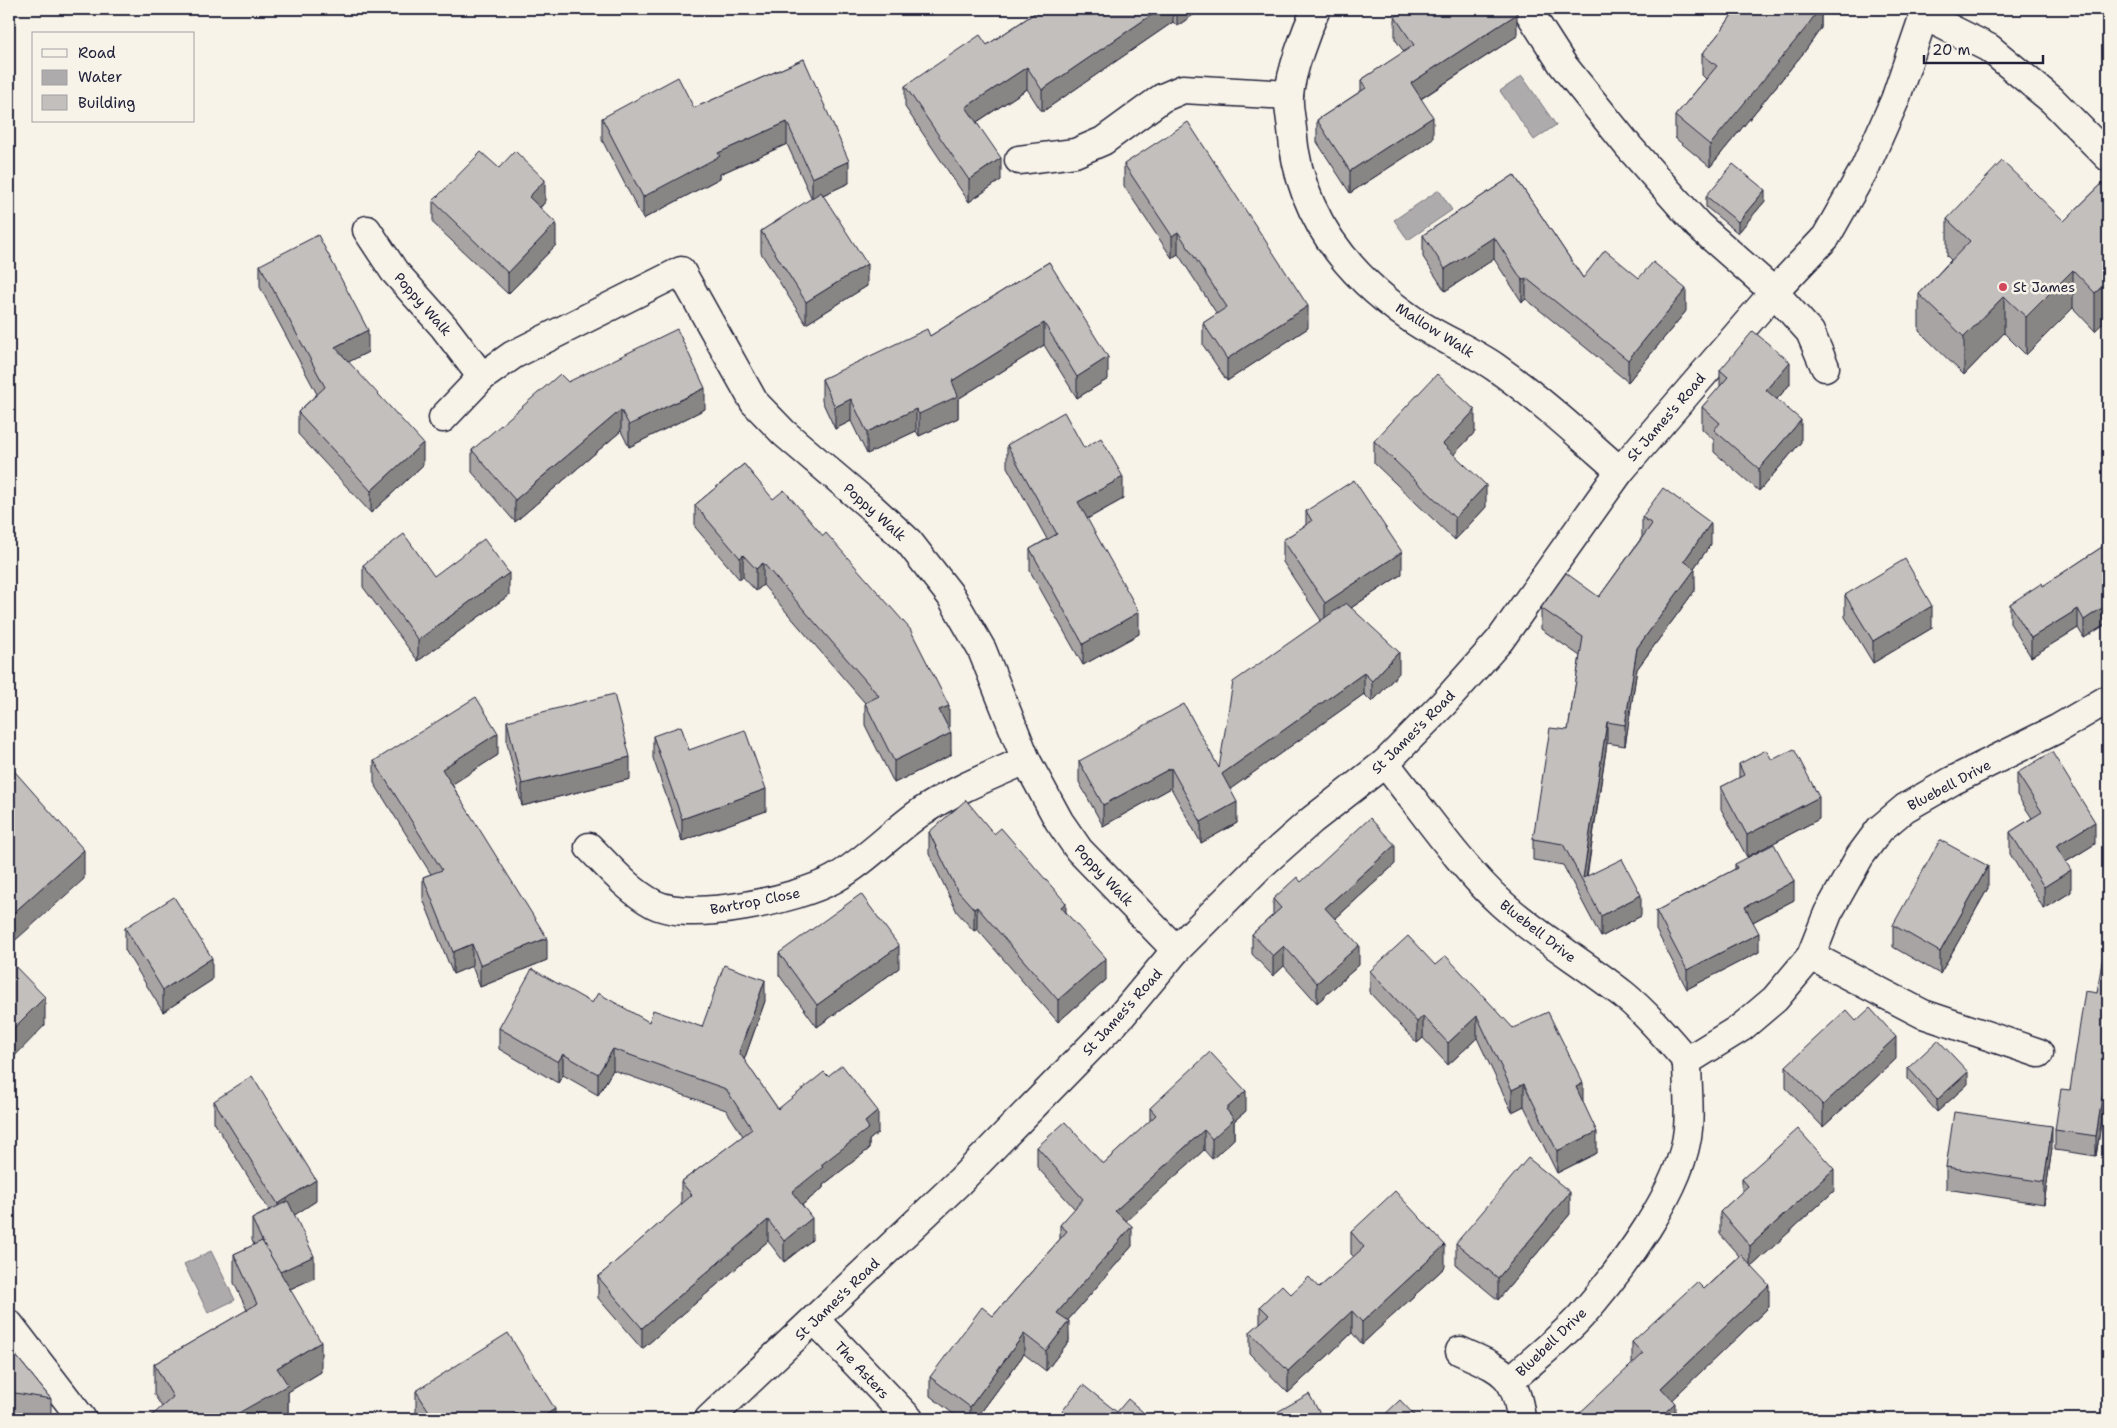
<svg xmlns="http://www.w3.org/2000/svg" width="2117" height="1428" font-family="'Shantell Sans',sans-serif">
<rect width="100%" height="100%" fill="#f7f3e8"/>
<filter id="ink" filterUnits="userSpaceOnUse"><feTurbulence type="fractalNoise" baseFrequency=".02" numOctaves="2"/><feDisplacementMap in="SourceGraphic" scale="10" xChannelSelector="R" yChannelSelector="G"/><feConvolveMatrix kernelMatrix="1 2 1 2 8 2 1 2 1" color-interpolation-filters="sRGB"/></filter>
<g filter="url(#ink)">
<g fill="#aeabad" stroke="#76747f">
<polygon points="1522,76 1556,125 1534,140 1500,91"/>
<polygon points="1439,190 1452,210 1408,240 1394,220"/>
<polygon points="211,1251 235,1300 208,1313 184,1264"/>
</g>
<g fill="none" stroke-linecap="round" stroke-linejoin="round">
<defs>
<g id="minor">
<path d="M 1316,9 C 1306,31 1291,71 1289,95 C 1288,106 1291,118 1292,129 C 1298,212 1345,274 1413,320 C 1439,338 1469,349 1495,367 C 1539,398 1579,435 1620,471"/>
<polyline points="1527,9 1563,65 1629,147 1698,225 1774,292 1810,332 1825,367"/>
<polyline points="1923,15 1989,48 2052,100 2108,157"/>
<polyline points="1019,160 1075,153 1103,141 1162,98 1183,89 1289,95"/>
<polyline points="367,230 394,271 444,327 482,377 513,355 681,271 754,402 784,433 871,507 909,542 951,596 982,650 1026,760 1059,821 1079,850 1176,950"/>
<polyline points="443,418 482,377"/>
<path d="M 1385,763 C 1421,808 1460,866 1502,904 C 1540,938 1584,963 1624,995 C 1647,1014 1667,1038 1687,1061"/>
<path d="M 589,847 C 609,867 629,891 654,904 C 692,923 798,899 834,879 C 866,861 891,833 921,812 C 954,790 990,776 1026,760"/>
<polyline points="1811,956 1923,1014 2039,1053"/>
<polyline points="815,1320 909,1419"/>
<polyline points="9,1324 82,1419"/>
<path d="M 1460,1351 C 1499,1369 1516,1371 1521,1419"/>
<path d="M 1511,1380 C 1534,1359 1560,1339 1581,1316 C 1620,1271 1683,1189 1688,1129 C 1690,1107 1687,1083 1687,1061 L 1742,1027 L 1775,999 L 1811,956 L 1828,913 L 1860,856 L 1880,829 L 1905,808 L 1952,781 L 2057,729 L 2108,699"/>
<polyline points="709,1419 959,1182 1122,1015 1176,950 1259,867 1312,820 1385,763 1444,703 1500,640 1620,471 1774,292 1826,237 1865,168 1895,100 1926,9"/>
</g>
</defs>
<use href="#minor" stroke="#22223b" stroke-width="31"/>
<use href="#minor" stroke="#f7f3e8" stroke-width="28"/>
</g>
<g fill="#a7a4a3" stroke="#22223b">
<polygon points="1041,9 1202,9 1177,26 1173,22 1042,112 1027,89 977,122 1001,180 969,202 905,107 905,86 987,45"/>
<polygon points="1736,9 1822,9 1821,11 1821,28 1805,51 1710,167 1675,138 1675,116 1706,79 1702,75 1702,54 1721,31"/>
<polygon points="1395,17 1517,36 1421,99 1433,139 1350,193 1317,142 1317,120 1361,91 1361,80 1404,52 1395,39"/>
<polygon points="804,59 849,183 823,195 867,286 806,324 761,253 761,231 812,199 787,144 720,174 720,178 643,219 602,140 602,118 694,108"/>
<polygon points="1124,164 1308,328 1227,381 1203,345 1203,323 1217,314 1178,254 1172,258 1124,186"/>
<polygon points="499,168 545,202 540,208 556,245 508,294 433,223 433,201"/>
<polygon points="1514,175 1583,278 1639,278 1686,311 1628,382 1526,299 1522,302 1494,259 1445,291 1423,257 1423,235"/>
<polygon points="2108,178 2108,318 2095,331 2073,308 2026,355 2004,333 1964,375 1919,331 1919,294 1951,260 1947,256 1947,219 2064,221"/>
<polygon points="1706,196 1765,201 1738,233 1706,207"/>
<polygon points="1049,262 1108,379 1077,398 1044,345 958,399 958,418 919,436 916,431 867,454 851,421 835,429 822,401 822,379 930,336"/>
<polygon points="260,265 368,352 348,362 423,465 371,513 298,434 298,412 317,394 260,287"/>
<polygon points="1720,370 1790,384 1777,399 1801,442 1759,491 1714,452 1714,440 1702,429 1702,407 1720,387"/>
<polygon points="568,382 705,409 629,447 621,431 515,522 472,472 472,450"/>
<polygon points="1475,432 1454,454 1486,507 1455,540 1374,463 1374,441"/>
<polygon points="1007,445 1084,448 1123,499 1087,519 1139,634 1083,665 1030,571 1030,549 1047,539 1007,467"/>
<polygon points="744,464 949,728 951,755 894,783 865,725 865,703 763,585 756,591 743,577 740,580 695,527 695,505"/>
<polygon points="1306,511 1402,574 1351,608 1399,673 1372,702 1364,694 1230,789 1237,823 1201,843 1171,788 1103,826 1079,782 1079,761 1219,768 1321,620 1283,562 1283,540 1306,525"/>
<polygon points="1642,517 1711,544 1694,568 1695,590 1637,669 1625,746 1607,743 1587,877 1641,916 1601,937 1563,865 1533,860 1533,839 1568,730 1580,656 1541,629 1541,608 1599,597 1642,537"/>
<polygon points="2108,543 2108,623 2084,638 2078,628 2031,657 2010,623 2010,604 2043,586"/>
<polygon points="363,565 434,576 509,595 418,661 363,587"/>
<polygon points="1845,595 1932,628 1873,663 1845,617"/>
<polygon points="507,721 630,779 522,806 507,743"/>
<polygon points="653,736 689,750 766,811 682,841 653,758"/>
<polygon points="498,755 452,784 547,960 480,987 472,966 453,974 423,899 423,877 431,874 374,783 374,761"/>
<polygon points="1739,764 1819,819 1747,857 1721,809 1721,787 1739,778"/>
<polygon points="2017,773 2095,844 2066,862 2071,892 2044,909 2010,854 2010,832 2032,818 2017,795"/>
<polygon points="929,832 994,834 1066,912 1106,980 1058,1022 977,929 974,931 957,912 929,854"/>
<polygon points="1395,864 1335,919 1359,965 1317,1003 1284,966 1273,976 1252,954 1252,934 1273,915 1273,899 1301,882"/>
<polygon points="1735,864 1794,900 1753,922 1759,952 1687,989 1656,930 1656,911 1735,869"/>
<polygon points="1988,888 1940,974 1893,947 1893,925"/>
<polygon points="125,928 212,980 163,1012 125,950"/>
<polygon points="2108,938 2108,1093 2106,1092 2096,1156 2055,1150 2055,1130 2070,1090 2097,993"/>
<polygon points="779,953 899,968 817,1027 779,975"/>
<polygon points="1435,965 1513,1028 1583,1101 1597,1153 1557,1173 1524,1106 1512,1112 1477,1038 1448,1065 1423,1038 1417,1043 1370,993 1370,971"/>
<polygon points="765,1001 744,1060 778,1109 878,1133 869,1140 869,1149 823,1185 823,1188 802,1205 812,1240 784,1262 768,1241 642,1349 598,1298 598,1277 682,1204 681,1204 681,1182 743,1136 726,1110 613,1070 598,1095 563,1075 558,1083 499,1049 499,1028 592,1003 649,1022 702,1027"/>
<polygon points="1896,1059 1823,1127 1786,1088 1786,1066"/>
<polygon points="1908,1068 1968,1084 1937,1112 1908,1079"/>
<polygon points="214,1101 316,1201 294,1215 314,1278 290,1289 321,1372 288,1392 288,1415 162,1407 154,1394 154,1364 247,1310 234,1283 234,1254 254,1245 252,1240 252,1219 269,1210 214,1122"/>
<polygon points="1150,1108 1246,1111 1234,1121 1234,1139 1212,1159 1204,1150 1126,1220 1132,1246 1068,1320 1069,1341 1046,1371 1024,1354 976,1419 960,1419 930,1396 930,1377 993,1316 1060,1239 1060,1225 1075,1209 1037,1167 1037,1147 1103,1164 1150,1121"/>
<polygon points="2052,1148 2044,1204 1946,1189 1946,1167"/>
<polygon points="1742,1179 1834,1191 1752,1266 1769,1307 1671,1400 1675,1419 1632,1364 1632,1342 1704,1289 1739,1256 1720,1234 1720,1212 1742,1192"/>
<polygon points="1570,1214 1498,1300 1456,1265 1456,1243"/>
<polygon points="1351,1232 1445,1267 1362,1344 1352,1333 1288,1393 1250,1354 1250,1332 1260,1324 1260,1306 1291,1294 1319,1288 1354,1257 1351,1254"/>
<polygon points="9,1347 51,1399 51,1419 43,1419 9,1413"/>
<polygon points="416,1391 555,1419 420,1419 416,1413"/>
</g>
<g fill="#888684" stroke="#22223b">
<polygon points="1160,9 1173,9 1173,22 1042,112 1042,90"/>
<polygon points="1177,9 1202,9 1177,26"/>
<polygon points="1813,9 1822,9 1821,11 1821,28 1805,51 1710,167 1710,145"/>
<polygon points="1517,14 1517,36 1411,105 1411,83"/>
<polygon points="1027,67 1027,89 966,129 966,107"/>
<polygon points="1433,117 1433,139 1350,193 1350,171"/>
<polygon points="787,122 787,144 720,174 720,178 643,219 643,197 718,153"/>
<polygon points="1001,158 1001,180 969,202 969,180"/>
<polygon points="849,161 849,183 812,200 812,178"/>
<polygon points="545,180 545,202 529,219 529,197"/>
<polygon points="1765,190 1765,201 1738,233 1738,222"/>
<polygon points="556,223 556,245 508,294 508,273"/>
<polygon points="1178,232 1178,254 1172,258 1172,236"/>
<polygon points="1494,237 1494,259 1445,291 1445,269"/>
<polygon points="867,264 867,286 806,324 806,302"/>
<polygon points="2073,270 2073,308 2026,355 2026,317"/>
<polygon points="1526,278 1526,299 1522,302 1522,280"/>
<polygon points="2108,281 2108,318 2095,331 2095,293"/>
<polygon points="1686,289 1686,311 1628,382 1628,360"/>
<polygon points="2004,296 2004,333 1964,375 1964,337"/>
<polygon points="1308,306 1308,328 1227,381 1227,359"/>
<polygon points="1044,323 1044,345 958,399 958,418 919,436 919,414 952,381"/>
<polygon points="368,330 368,352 335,369 335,347"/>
<polygon points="1108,357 1108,379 1077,398 1077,377"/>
<polygon points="1790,362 1790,384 1766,412 1766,390"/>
<polygon points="705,388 705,409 629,447 629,425"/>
<polygon points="851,399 851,421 835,429 835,407"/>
<polygon points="916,409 916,431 867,454 867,432"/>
<polygon points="621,410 621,431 515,522 515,500"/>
<polygon points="1475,410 1475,432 1443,466 1443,444"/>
<polygon points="1801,420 1801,442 1759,491 1759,469"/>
<polygon points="423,443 423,465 371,513 371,491"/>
<polygon points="1123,477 1123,499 1078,524 1078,502"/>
<polygon points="1486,485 1486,507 1455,540 1455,518"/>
<polygon points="1711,523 1711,544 1684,582 1684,561"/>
<polygon points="1402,552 1402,574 1325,625 1325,603"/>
<polygon points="743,555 743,577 740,580 740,558"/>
<polygon points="763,563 763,585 756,591 756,569"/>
<polygon points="1695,569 1695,590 1637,669 1625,746 1625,725 1637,648"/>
<polygon points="509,573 509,595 418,661 418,640"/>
<polygon points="2108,604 2108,623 2084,638 2084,620"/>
<polygon points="1932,606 1932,628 1873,663 1873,641"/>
<polygon points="2078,609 2078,628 2031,657 2031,638"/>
<polygon points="1139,612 1139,634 1083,665 1083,644"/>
<polygon points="1399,652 1399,673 1372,702 1372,681"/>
<polygon points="1364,673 1364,694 1222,795 1222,774"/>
<polygon points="949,706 949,728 939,732 939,710"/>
<polygon points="1607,722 1607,743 1585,886 1583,878"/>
<polygon points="498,733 498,755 442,791 442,769"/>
<polygon points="951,733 951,755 894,783 894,761"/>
<polygon points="630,757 630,779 522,806 522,784"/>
<polygon points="1171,768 1171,788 1103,826 1103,805"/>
<polygon points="766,789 766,811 682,841 682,819"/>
<polygon points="1819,797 1819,819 1747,857 1747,835"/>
<polygon points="1237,802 1237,823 1201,843 1201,822"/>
<polygon points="2095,822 2095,844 2056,868 2056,846"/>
<polygon points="1395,845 1395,864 1325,928 1325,908"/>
<polygon points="84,850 84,879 9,946 9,917"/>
<polygon points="1988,866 1988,888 1940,974 1940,952"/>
<polygon points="2071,870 2071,892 2044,909 2044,887"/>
<polygon points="1794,881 1794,900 1745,926 1745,907"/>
<polygon points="1641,895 1641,916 1601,937 1601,916"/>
<polygon points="1066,903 1066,925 1061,907"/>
<polygon points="977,907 977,929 974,931 974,909"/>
<polygon points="1759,933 1759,952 1687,989 1687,970"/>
<polygon points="547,938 547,960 480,987 480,965"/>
<polygon points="472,944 472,966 453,974 453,952"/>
<polygon points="1359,945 1359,965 1317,1003 1317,983"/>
<polygon points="899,946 899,968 817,1027 817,1005"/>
<polygon points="1284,946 1284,966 1273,976 1273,956"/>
<polygon points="212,958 212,980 163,1012 163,990"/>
<polygon points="1106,958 1106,980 1058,1022 1058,1000"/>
<polygon points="765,980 765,1001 739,1074 739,1052"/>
<polygon points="45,997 45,1025 9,1062 9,1033"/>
<polygon points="1423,1016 1423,1038 1417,1043 1417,1022"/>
<polygon points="1477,1016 1477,1038 1448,1065 1448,1043"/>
<polygon points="1896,1037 1896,1059 1823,1127 1823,1105"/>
<polygon points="613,1049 613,1070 598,1095 598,1074"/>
<polygon points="563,1054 563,1075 558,1083 558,1062"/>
<polygon points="1968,1072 1968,1084 1937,1112 1937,1100"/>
<polygon points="2106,1073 2106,1092 2096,1156 2096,1136"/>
<polygon points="1583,1083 1583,1105 1576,1087"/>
<polygon points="1524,1084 1524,1106 1512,1112 1512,1090"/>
<polygon points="1246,1091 1246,1111 1234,1121 1234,1139 1212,1159 1212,1139 1226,1109"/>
<polygon points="878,1111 878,1133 869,1140 869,1149 823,1185 823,1188 792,1213 792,1192 821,1165 865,1122"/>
<polygon points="2052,1126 2052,1148 2044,1204 2044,1182"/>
<polygon points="1204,1130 1204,1150 1115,1231 1115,1211"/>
<polygon points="1597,1132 1597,1153 1557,1173 1557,1151"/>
<polygon points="1834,1169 1834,1191 1750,1268 1750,1246"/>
<polygon points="316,1180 316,1201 278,1226 278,1204"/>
<polygon points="1570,1192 1570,1214 1498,1300 1498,1278"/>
<polygon points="812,1218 812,1240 784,1262 784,1241"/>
<polygon points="768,1220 768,1241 642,1349 642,1328"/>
<polygon points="1132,1226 1132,1246 1057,1333 1057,1313"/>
<polygon points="1445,1245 1445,1267 1362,1344 1362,1322"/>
<polygon points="314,1256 314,1278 277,1295 277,1273"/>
<polygon points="1769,1285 1769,1307 1661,1410 1661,1388"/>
<polygon points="1352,1311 1352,1333 1288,1393 1288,1371"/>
<polygon points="1069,1321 1069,1341 1046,1371 1046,1351"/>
<polygon points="1024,1334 1024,1354 976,1419 970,1419 970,1407"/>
<polygon points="321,1342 321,1372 288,1392 288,1415 279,1419 228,1419 277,1368"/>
<polygon points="1675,1403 1675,1419 1658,1419"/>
<polygon points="555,1409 555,1419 539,1419"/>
<polygon points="516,1413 516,1419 507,1419"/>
</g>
<g fill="#c2bfbd" stroke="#22223b">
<polygon points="1041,9 1160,9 1042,90 1027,67 966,107 1001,158 969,180 905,86 980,35 987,45"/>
<polygon points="1408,9 1514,9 1517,14 1411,83 1433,117 1350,171 1317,120 1366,88 1361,80 1414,45 1395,17"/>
<polygon points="1736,9 1819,9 1805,29 1710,145 1675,116 1717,66 1702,54 1721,31"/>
<polygon points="804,59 849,161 812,178 787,122 718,153 720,156 643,197 602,118 678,77 694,108"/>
<polygon points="1188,122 1308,306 1227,359 1203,323 1227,307 1178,232 1172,236 1124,164"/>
<polygon points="515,151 545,180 529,197 556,223 508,273 433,201 481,152 499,168"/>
<polygon points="2002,161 2064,221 2108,178 2108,281 2095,293 2073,270 2026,317 2004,296 1964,337 1919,294 1970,241 1947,219"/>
<polygon points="1733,164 1765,190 1738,222 1706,196"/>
<polygon points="1514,175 1583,278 1605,250 1639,278 1653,262 1686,289 1628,360 1526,278 1522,280 1494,237 1445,269 1423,235"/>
<polygon points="821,192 867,264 806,302 761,231"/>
<polygon points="318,235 368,330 335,347 423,443 371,491 298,412 325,387 260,265"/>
<polygon points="1049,262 1108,357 1077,377 1044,323 952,381 958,396 919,414 916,409 867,432 851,399 835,407 822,379 927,329 930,336"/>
<polygon points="677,329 705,388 629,425 621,410 515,500 472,450 560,374 568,382"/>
<polygon points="1753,331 1790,362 1766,390 1801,420 1759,469 1714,430 1720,423 1702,407 1728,377 1720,370"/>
<polygon points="1437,374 1475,410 1443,444 1486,485 1455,518 1374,441"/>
<polygon points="1064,412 1084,448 1101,438 1123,477 1078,502 1139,612 1083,644 1030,549 1057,534 1007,445"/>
<polygon points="744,464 773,499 784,490 823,536 826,533 910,629 949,706 939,710 951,733 894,761 865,703 879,696 763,563 756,569 743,555 740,558 695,505"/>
<polygon points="1354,480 1402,552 1325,603 1283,540 1312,521 1306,511"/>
<polygon points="1663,488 1711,523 1684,561 1695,569 1637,648 1625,725 1607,722 1583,878 1622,859 1641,895 1601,916 1563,844 1533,839 1550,728 1568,730 1583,637 1541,608 1566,573 1599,597 1652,524 1642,517"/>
<polygon points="404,534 434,576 484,539 509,573 418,640 363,565"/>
<polygon points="2108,543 2108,604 2084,620 2078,609 2031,638 2010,604 2042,583 2043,586"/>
<polygon points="1905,559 1932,606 1873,641 1845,595"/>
<polygon points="1346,603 1399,652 1372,681 1364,673 1222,774 1237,802 1201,822 1171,768 1103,805 1079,761 1184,704 1219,768 1233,682"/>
<polygon points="614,694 630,757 522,784 507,721"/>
<polygon points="476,697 498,733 442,769 547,938 480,965 472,944 453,952 423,877 442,870 374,761"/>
<polygon points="681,726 689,750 745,730 766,789 682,819 653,736"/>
<polygon points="1794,749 1819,797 1747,835 1721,787 1744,775 1739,764 1766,750 1772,760"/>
<polygon points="2052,752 2095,822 2056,846 2071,870 2044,887 2010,832 2042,812 2017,773"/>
<polygon points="9,765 84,850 9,917"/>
<polygon points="966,800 994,834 1001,828 1066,903 1061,907 1106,958 1058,1000 977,907 974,909 957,890 929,832"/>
<polygon points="1370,818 1395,845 1325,908 1359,945 1317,983 1284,946 1273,956 1252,934 1281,908 1273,899 1297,877 1301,882"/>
<polygon points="1940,840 1988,866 1940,952 1893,925"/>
<polygon points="1774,844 1794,881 1745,907 1759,933 1687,970 1656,911 1737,868 1735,864"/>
<polygon points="861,894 899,946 817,1005 779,953"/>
<polygon points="174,897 212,958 163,990 125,928"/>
<polygon points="1408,936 1435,965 1446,956 1513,1028 1548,1012 1583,1083 1576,1087 1597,1132 1557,1151 1524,1084 1512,1090 1477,1016 1448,1043 1423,1016 1417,1022 1370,971"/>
<polygon points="2106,937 2108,938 2108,1073 2106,1073 2096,1136 2055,1130 2061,1089 2070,1090 2085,991 2097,993"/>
<polygon points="9,960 45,997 9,1033"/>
<polygon points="724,965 765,980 739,1052 778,1109 824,1072 828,1076 842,1065 878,1111 865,1122 869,1128 821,1165 823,1167 792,1192 812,1218 784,1241 768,1220 642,1328 598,1277 692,1195 681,1182 752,1129 726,1089 613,1049 598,1074 563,1054 558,1062 499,1028 532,969 592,1003 598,993 649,1022 653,1010 702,1027"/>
<polygon points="1870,1008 1896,1037 1823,1105 1786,1066 1846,1010 1856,1021"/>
<polygon points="1938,1040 1968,1072 1937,1100 1908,1068"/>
<polygon points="1210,1052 1246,1091 1226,1109 1234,1119 1212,1139 1204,1130 1115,1211 1132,1226 1057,1313 1069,1321 1046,1351 1024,1334 970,1407 930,1377 982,1307 993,1316 1067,1231 1060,1225 1083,1199 1037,1147 1065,1122 1103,1164 1156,1115 1150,1108"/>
<polygon points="252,1076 316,1180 278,1204 214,1101"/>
<polygon points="1954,1112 2052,1126 2044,1182 1946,1167"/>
<polygon points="1798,1129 1834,1169 1750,1246 1720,1212 1748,1186 1742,1179"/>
<polygon points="1528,1158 1570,1192 1498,1278 1456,1243"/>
<polygon points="1395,1191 1445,1245 1362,1322 1352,1311 1288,1371 1250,1332 1269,1315 1260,1306 1282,1285 1291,1294 1309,1277 1319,1288 1364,1247 1351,1232"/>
<polygon points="288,1201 314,1256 280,1272 264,1245 252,1219"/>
<polygon points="262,1241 321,1342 277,1368 288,1385 228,1419 148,1419 173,1397 154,1364 257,1304 234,1254"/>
<polygon points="1741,1255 1769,1285 1661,1388 1675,1403 1658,1419 1573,1419 1643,1354 1632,1342 1697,1282 1704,1289"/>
<polygon points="508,1333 555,1409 539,1419 520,1419 516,1413 507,1419 434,1419 416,1391"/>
<polygon points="9,1347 51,1399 9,1392"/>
<polygon points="1083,1385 1117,1412 1128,1399 1151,1419 1056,1419"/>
<polygon points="1309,1394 1323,1419 1272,1419 1270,1416"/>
<polygon points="1400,1400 1418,1419 1380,1419"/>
</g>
</g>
<circle fill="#d1495b" stroke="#f7f3e8" stroke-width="2" cx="2003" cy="287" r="5"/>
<g text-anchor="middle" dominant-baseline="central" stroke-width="5" stroke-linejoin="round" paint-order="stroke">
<g font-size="14" fill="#22223b" stroke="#f7f3e8" text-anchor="start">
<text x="2013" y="287">St James</text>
</g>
<g font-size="14" fill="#22223b" stroke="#f7f3e8">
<text transform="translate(423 304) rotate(49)">Poppy Walk</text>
<text transform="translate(1435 330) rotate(32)">Mallow Walk</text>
<text transform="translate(1666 417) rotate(-49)">St James's Road</text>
<text transform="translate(875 512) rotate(42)">Poppy Walk</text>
<text transform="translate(1413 732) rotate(-45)">St James's Road</text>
<text transform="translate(1949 785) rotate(-28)">Bluebell Drive</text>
<text transform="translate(1104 875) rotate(47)">Poppy Walk</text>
<text transform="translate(755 901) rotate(-11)">Bartrop Close</text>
<text transform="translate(1538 931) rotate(38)">Bluebell Drive</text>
<text transform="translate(1122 1012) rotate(-48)">St James's Road</text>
<text transform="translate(837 1299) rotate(-44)">St James's Road</text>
<text transform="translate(1551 1342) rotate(-44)">Bluebell Drive</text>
<text transform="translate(862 1370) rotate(47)">The Asters</text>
</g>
</g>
<rect width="2117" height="1428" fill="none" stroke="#f7f3e8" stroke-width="30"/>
<rect x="15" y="15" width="2087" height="1398" fill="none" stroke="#22223b" stroke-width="2" filter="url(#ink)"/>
<rect x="32" y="32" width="162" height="90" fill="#f7f3e8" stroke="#a29fa3"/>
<rect x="42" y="49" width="25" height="8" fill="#f7f3e8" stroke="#a29fa3"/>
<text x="78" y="58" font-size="15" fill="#22223b">Road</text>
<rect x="42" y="70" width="25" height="15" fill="#aeabad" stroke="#a29fa3"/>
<text x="78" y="82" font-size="15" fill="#22223b">Water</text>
<rect x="42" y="95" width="25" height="15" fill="#c2bfbd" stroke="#a29fa3"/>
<text x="78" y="108" font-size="15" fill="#22223b">Building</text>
<path d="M1924 55v8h119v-8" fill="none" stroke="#22223b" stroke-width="2.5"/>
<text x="1932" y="55" font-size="15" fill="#22223b" stroke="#f7f3e8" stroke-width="4" paint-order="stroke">20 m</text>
</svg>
